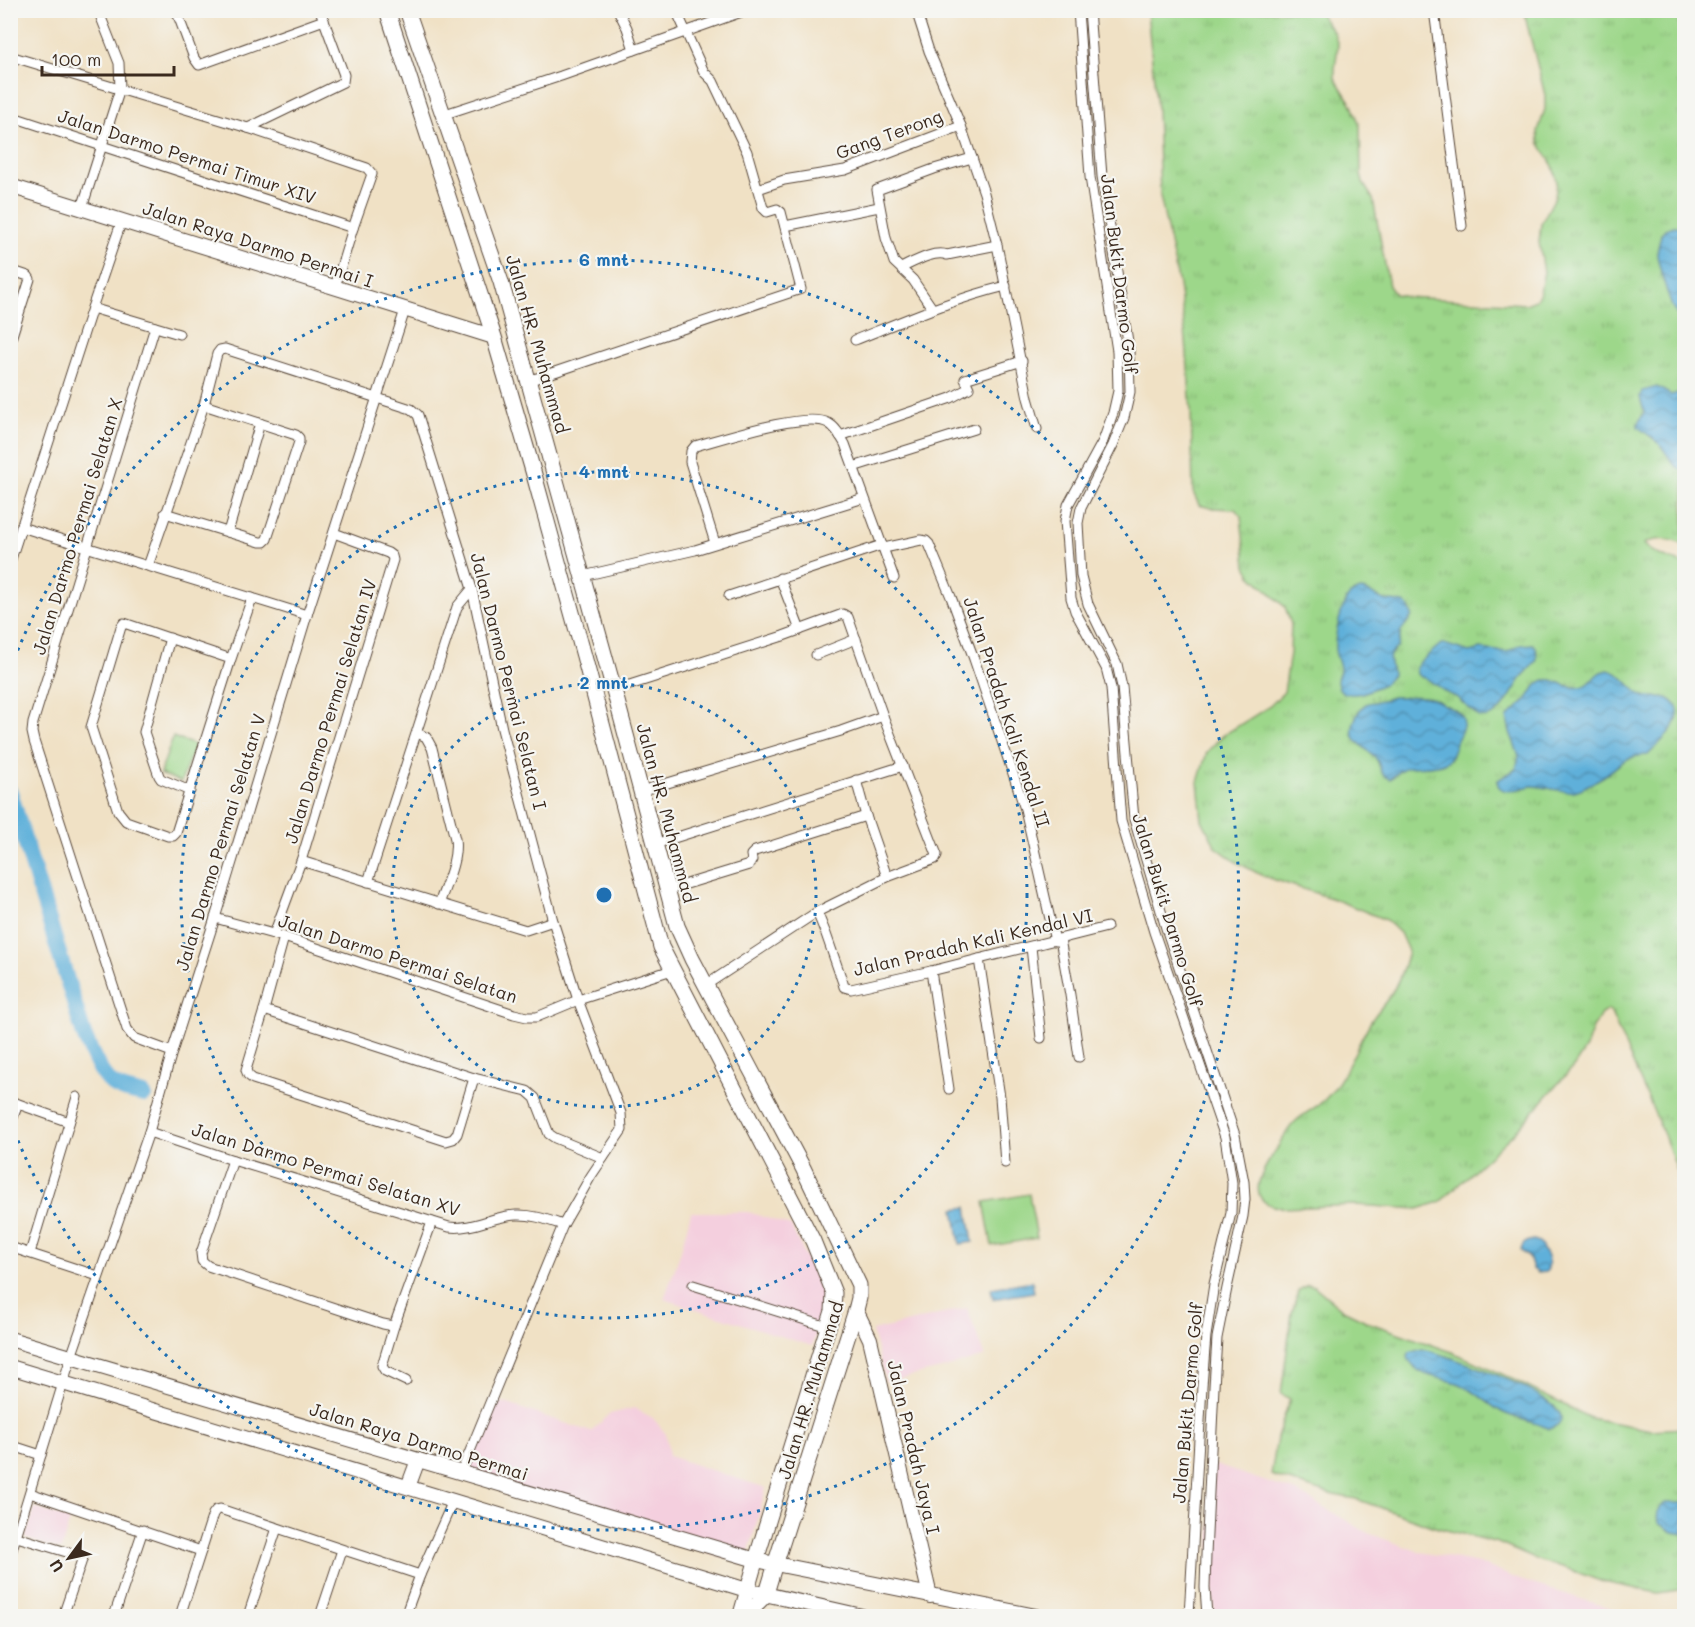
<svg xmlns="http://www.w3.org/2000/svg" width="1695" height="1627" font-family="Mali,sans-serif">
<defs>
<pattern id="grass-tufts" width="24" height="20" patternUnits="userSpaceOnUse" patternTransform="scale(1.5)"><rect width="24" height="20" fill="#9dd78a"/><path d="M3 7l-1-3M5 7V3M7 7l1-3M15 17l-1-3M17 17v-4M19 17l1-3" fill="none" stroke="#88b977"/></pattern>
<pattern id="water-waves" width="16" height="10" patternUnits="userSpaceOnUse" patternTransform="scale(1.5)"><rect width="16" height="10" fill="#5fb0da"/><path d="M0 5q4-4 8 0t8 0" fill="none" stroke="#508fb0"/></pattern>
</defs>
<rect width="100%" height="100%" fill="#f6f6f2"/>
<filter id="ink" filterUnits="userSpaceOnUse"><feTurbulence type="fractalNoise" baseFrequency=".0167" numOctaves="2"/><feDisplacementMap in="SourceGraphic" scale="12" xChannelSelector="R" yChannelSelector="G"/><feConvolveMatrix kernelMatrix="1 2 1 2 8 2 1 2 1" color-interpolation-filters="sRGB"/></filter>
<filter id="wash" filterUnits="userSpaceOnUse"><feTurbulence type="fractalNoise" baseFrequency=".008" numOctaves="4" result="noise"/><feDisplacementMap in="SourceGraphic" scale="24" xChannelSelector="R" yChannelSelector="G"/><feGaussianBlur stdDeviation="1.35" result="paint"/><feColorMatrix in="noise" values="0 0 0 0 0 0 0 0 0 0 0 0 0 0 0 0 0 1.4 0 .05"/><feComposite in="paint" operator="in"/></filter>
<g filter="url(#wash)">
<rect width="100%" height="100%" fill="#f0e1c5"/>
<g fill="#f4cfde">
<polygon points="691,1212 748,1212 791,1226 826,1300 812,1346 664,1299 680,1254"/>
<polygon points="967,1308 985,1356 941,1369 886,1382 872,1331"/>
<polygon points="493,1399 591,1432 610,1414 634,1408 653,1418 666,1434 669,1456 766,1488 747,1559 741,1563 466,1475"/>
<polygon points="1212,1464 1297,1492 1368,1533 1420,1552 1479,1563 1520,1580 1636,1616 1215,1616 1211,1578 1210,1486"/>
<polygon points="35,1508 70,1520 61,1550 25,1538"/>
</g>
<g fill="url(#grass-tufts)" stroke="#6c8054" stroke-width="1.5">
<path d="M 1147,11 L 1318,11 L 1334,33 L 1338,45 L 1335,69 L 1335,78 L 1352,105 L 1360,126 L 1361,175 L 1363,183 L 1373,199 L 1389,286 L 1395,294 L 1406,297 L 1526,304 L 1536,300 L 1540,292 L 1544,272 L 1539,242 L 1541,224 L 1555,197 L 1557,182 L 1553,166 L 1539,142 L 1538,131 L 1545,109 L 1545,95 L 1526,20 L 1525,11 L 1684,11 L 1684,545 C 1672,539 1656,537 1644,544 C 1653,555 1671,559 1684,564 L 1684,1189 L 1664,1135 L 1611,1013 L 1608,1010 L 1601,1014 L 1593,1028 L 1586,1048 L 1574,1066 L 1556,1086 L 1514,1133 L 1440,1202 L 1418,1209 L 1355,1205 L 1283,1208 C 1240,1203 1263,1169 1278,1147 C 1283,1139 1287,1130 1293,1124 C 1303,1112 1319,1108 1329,1095 C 1347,1074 1356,1047 1370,1023 C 1375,1014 1383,1006 1389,997 C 1399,983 1404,967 1408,951 L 1400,933 L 1386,920 L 1334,899 L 1263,876 L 1235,861 L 1216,847 L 1202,820 L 1198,782 L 1207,752 L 1222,736 L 1270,706 L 1284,692 L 1290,653 L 1291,624 L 1285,607 L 1251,575 L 1246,566 L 1241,516 L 1235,509 L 1211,508 L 1199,505 L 1193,492 L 1191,412 L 1186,340 L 1179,285 L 1160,196 L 1157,109 Z"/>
<polygon points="1307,1285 1314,1286 1343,1310 1370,1323 1452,1352 1498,1372 1590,1418 1651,1430 1684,1428 1684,1589 1658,1593 1603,1582 1563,1567 1540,1561 1498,1543 1438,1528 1356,1499 1329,1494 1271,1475 1277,1438 1290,1399 1281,1394 1292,1313 1298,1291"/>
</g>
<g fill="#9dd78a" stroke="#6c8054" stroke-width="1.5">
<polygon points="173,737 195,745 181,782 160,774"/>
<polygon points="1029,1194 1037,1238 992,1246 984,1202"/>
</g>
<g fill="url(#water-waves)" stroke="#4d6d7c" stroke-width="1.5">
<path d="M 1674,226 L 1684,227 L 1684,325 C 1681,319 1676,314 1673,309 C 1670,303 1656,258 1657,253 C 1658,246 1660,241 1661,234 L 1665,229 Z"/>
<polygon points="1657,387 1671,395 1678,393 1684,388 1684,471 1675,466 1659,443 1638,427 1638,423 1644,412 1640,397 1642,391"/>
<path d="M 1361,590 C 1369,591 1373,595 1380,598 C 1394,606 1407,594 1412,616 L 1401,631 L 1398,647 C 1383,658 1392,661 1392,675 C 1385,686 1381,685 1370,690 C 1359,695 1338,699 1337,681 C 1337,676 1341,673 1340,667 C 1338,661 1336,656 1335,650 C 1334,638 1341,605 1349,596 C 1352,593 1357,591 1361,590 Z"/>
<path d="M 1441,644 L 1444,644 L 1469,652 L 1481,649 L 1507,652 L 1520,645 L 1533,644 L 1536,647 L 1537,660 C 1531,667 1524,674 1519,682 C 1510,696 1498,722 1479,717 L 1456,697 L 1447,693 L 1427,679 L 1421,677 L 1417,674 L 1416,668 L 1419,663 Z"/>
<path d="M 1608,670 C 1621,672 1630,687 1641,695 C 1650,700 1660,694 1669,699 C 1695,714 1659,743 1648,755 C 1619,756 1620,768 1599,779 C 1592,783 1582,790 1574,791 C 1563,793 1544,786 1532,786 C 1523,787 1508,795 1500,788 C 1497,785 1497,783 1498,780 L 1516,769 L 1519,756 L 1510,732 L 1507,718 C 1512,711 1519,708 1524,702 C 1534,692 1537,675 1555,681 C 1563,684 1572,689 1581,687 C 1590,686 1593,677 1599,673 C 1602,672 1605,671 1608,670 Z"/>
<path d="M 1393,697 C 1404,697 1415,696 1426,697 C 1432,697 1438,701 1443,704 C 1462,713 1470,717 1458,738 C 1454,745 1453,759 1446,762 C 1432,769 1418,765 1405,768 C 1398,770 1395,776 1390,779 C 1375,772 1383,766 1375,757 C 1368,750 1359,745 1354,737 C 1349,728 1358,709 1366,704 C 1371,701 1375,703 1380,701 C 1385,700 1388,698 1393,697 Z"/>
<polygon points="967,1207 973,1242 960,1244 954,1209"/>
<path d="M 1534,1240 L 1539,1242 C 1544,1251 1553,1263 1546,1272 L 1538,1273 L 1533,1269 L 1530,1259 L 1521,1251 C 1522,1243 1527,1241 1534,1240 Z"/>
<polygon points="1032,1281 1034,1292 993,1299 991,1288"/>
<path d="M 1422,1349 C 1438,1352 1605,1407 1550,1429 C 1535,1422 1516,1419 1502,1412 C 1487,1404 1476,1391 1460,1384 C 1441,1376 1419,1379 1408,1359 L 1409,1353 Z"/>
<path d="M 1665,1503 L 1684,1503 L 1684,1534 L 1673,1532 L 1658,1523 C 1656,1514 1658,1509 1665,1503 Z"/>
</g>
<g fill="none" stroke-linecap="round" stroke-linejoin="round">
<path stroke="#5fb0da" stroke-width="16" d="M 10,792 L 84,1035 C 91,1051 101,1079 117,1087 C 125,1091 136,1093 144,1095"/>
</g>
</g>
<g filter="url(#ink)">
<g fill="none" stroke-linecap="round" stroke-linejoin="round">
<defs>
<g id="street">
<polyline points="176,10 194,58 199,65 324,20"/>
<polyline points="618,10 627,28 634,50"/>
<polyline points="916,10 929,51 961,126 984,193 997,245 1028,398 1037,429"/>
<polyline points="1078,10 1090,177 1117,351 1118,391 1113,413 1103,441 1068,505 1065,521 1071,598 1075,611 1106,668 1111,688 1121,821 1154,932 1225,1137 1232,1183 1231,1213 1214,1284 1206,1336 1202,1386 1189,1616"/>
<polyline points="1089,10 1102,176 1129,348 1130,392 1124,418 1113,445 1081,508 1078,523 1081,576 1088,604 1117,664 1122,687 1134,819 1166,928 1235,1135 1244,1182 1245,1199 1243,1216 1227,1288 1217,1338 1214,1387 1206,1555 1205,1588 1207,1616"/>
<polyline points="1434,10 1462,226"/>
<polyline points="10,56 248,128 367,168 372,174 353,228 335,287"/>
<polyline points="442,115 561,76 747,10"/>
<polyline points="10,116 353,228"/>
<polyline points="248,128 343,82 344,75 320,10"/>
<polyline points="758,189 784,180 845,170 961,126"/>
<polyline points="82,208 120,89 119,63 98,10"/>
<polyline points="785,226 879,207"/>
<path d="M 901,268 C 914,262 934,250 947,255 L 997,245"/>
<polyline points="10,270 28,276 30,279 10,342"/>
<polyline points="92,308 179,334"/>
<polyline points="932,308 913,280 894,262 886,238 877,190 934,169 972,158"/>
<polyline points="155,327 33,723 32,732 34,741 127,1029 134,1038 172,1052"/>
<path d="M 855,340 C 905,320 953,299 1006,286"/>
<polyline points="528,381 801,289 781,212 777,209 767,212 763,208 747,152 713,81 704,72 676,10"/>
<polyline points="840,436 951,398 969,388 965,379 1022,361"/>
<polyline points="853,467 974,429"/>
<polyline points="165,513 260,542 264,542 267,539 299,442 299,438 296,435 204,405"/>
<polyline points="21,527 307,615"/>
<polyline points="228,532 260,423"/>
<path d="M 715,543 L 690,462 L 691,451 L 695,446 C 721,439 806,411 828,423 C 836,427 841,437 845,444 L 894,578"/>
<polyline points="884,548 921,540 926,541 929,544 951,597 974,659 1025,809 1055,941"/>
<polyline points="10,562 92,308 122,220"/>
<polyline points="148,566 204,405 217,354 220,350 225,349 411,409 418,415 472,589 502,729 553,921 578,1000 621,1113 622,1130 591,1176 563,1225 461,1473"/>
<polyline points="583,576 695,550 864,498"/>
<polyline points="780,578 800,630"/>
<polyline points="729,596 882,545"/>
<polyline points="170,638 144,732 159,776 161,779 190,791"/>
<polyline points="816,655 856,639"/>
<polyline points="231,659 124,623 121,627 91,727 118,811 126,821 168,836 173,836 176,833 231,659 252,598"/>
<polyline points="614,690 783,636 843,614 848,617 883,716 937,855 935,859 887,877 817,912 706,985"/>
<path d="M 417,733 L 426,737 L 432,748 L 455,839 C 458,860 446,884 439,904"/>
<polyline points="856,780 866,816 887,877"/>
<polyline points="641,791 841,731 883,716"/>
<polyline points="655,844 903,766"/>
<polyline points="301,861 526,930 553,921"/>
<polyline points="368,882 457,607 472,589"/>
<polyline points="667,890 749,865 752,860 751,855 755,851 866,816"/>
<polyline points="817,912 826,934 843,983 844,987 851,989 931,971 1107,927"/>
<polyline points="215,918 284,937 514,1014 527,1017 537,1017 578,1000 672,970"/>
<polyline points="274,934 301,861 393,560 392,556 388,553 334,533"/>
<polyline points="284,937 264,1010 246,1070 248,1075 253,1079 446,1141 453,1139 457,1134 474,1078"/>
<polyline points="1060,939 1070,995 1079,1057"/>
<polyline points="1031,947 1041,1038"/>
<polyline points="979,959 1000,1097 1005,1163"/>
<polyline points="931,971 949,1089"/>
<polyline points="264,1010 474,1078 527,1091 535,1098 549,1134 555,1138 603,1158"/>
<polyline points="10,1101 69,1122"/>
<polyline points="10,1125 18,1104"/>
<path d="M 149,1132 L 233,1160 L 449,1227 C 472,1230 493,1216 516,1215 C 532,1214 548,1220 563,1225"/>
<polyline points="233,1160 201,1253 202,1261 208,1266 383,1324 394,1326"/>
<polyline points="10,1247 98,1276"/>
<polyline points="30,1253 77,1097"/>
<polyline points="693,1285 828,1327"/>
<polyline points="406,1381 385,1371 382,1366 394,1326 432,1222"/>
<polyline points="10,1445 41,1455"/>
<polyline points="30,1493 201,1551"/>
<polyline points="17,1537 83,1557 63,1616"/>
<polyline points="10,1556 71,1357 149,1132 172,1052 215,918 307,615 405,310"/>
<polyline points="114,1616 143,1530"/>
<polyline points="180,1616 213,1514 216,1510 220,1509 420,1575"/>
<polyline points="248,1616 277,1528"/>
<polyline points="320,1616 342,1550"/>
<polyline points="405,1616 420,1575 453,1501"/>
</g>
<g id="secondary">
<polyline points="10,186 494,337"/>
<polyline points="856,1310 870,1339 930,1596"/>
<polyline points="10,1339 756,1560 1036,1616"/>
<polyline points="10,1367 747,1590 862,1616"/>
<polyline points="408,1487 418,1460"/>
<polyline points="740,1616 756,1560"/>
<polyline points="751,1616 756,1605 766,1595 775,1565"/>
</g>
<g id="primary">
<polyline points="387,10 494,337 533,471 584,656 661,947 813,1241 834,1293 833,1311 828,1327 756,1560"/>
<polyline points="407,10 501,282 614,690 677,926 692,959 803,1168 859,1285 859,1298 856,1310 775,1565"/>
</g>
</defs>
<use href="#street" stroke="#564537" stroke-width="11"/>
<use href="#secondary" stroke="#564537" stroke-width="16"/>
<use href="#primary" stroke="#564537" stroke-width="17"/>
<use href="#street" stroke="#fff" stroke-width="9"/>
<use href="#secondary" stroke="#fff" stroke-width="14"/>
<use href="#primary" stroke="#fff" stroke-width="15"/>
</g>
</g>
<g fill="none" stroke="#1f6fb2" stroke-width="3" stroke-dasharray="3 6">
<circle cx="604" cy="895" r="212"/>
<circle cx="604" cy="895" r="423"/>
<path d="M11 667A635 635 0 1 1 11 1123"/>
</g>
<g text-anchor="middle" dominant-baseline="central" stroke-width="4.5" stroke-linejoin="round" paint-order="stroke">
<g font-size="18" fill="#3b2a1e" stroke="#f6f6f2">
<text transform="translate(889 134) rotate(-20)">Gang Terong</text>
<text transform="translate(187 156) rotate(18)">Jalan Darmo Permai Timur XIV</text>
<text transform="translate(258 244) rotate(18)">Jalan Raya Darmo Permai I</text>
<text transform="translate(1120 274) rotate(83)">Jalan Bukit Darmo Golf</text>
<text transform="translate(538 344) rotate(74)">Jalan HR. Muhammad</text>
<text transform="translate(77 526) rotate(-73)">Jalan Darmo Permai Selatan X</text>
<text transform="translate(509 681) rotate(76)">Jalan Darmo Permai Selatan I</text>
<text transform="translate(330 711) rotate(-73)">Jalan Darmo Permai Selatan IV</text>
<text transform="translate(1007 712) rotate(72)">Jalan Pradah Kali Kendal II</text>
<text transform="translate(667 813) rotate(75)">Jalan HR. Muhammad</text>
<text transform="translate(220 842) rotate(-73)">Jalan Darmo Permai Selatan V</text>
<text transform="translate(1168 910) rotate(73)">Jalan Bukit Darmo Golf</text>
<text transform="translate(973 942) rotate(-13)">Jalan Pradah Kali Kendal VI</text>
<text transform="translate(398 958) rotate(18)">Jalan Darmo Permai Selatan</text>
<text transform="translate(326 1169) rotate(17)">Jalan Darmo Permai Selatan XV</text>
<text transform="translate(810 1390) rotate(-73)">Jalan HR. Muhammad</text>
<text transform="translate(1187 1403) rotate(-85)">Jalan Bukit Darmo Golf</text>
<text transform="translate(419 1441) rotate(17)">Jalan Raya Darmo Permai</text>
<text transform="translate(914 1447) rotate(77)">Jalan Pradah Jaya I</text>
</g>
</g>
<circle cx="604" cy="895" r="9" fill="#1f6fb2" stroke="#f6f6f2" stroke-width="3"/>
<g font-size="18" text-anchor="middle" font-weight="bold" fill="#1f6fb2" stroke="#f6f6f2" stroke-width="4.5" stroke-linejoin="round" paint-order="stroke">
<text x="604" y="266">6 mnt</text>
<text x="604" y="478">4 mnt</text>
<text x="604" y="689">2 mnt</text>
</g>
<rect width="1695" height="1627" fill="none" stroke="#f6f6f2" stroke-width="36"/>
<g transform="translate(69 1558) rotate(237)" stroke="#f6f6f2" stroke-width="4.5" paint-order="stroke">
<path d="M0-4.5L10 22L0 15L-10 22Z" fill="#3b2a1e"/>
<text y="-9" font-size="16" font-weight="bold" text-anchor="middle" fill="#3b2a1e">U</text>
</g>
<path d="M42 66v9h132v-9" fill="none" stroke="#3b2a1e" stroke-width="3"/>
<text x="51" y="66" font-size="18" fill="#3b2a1e" stroke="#f6f6f2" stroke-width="4.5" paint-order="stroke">100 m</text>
</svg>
